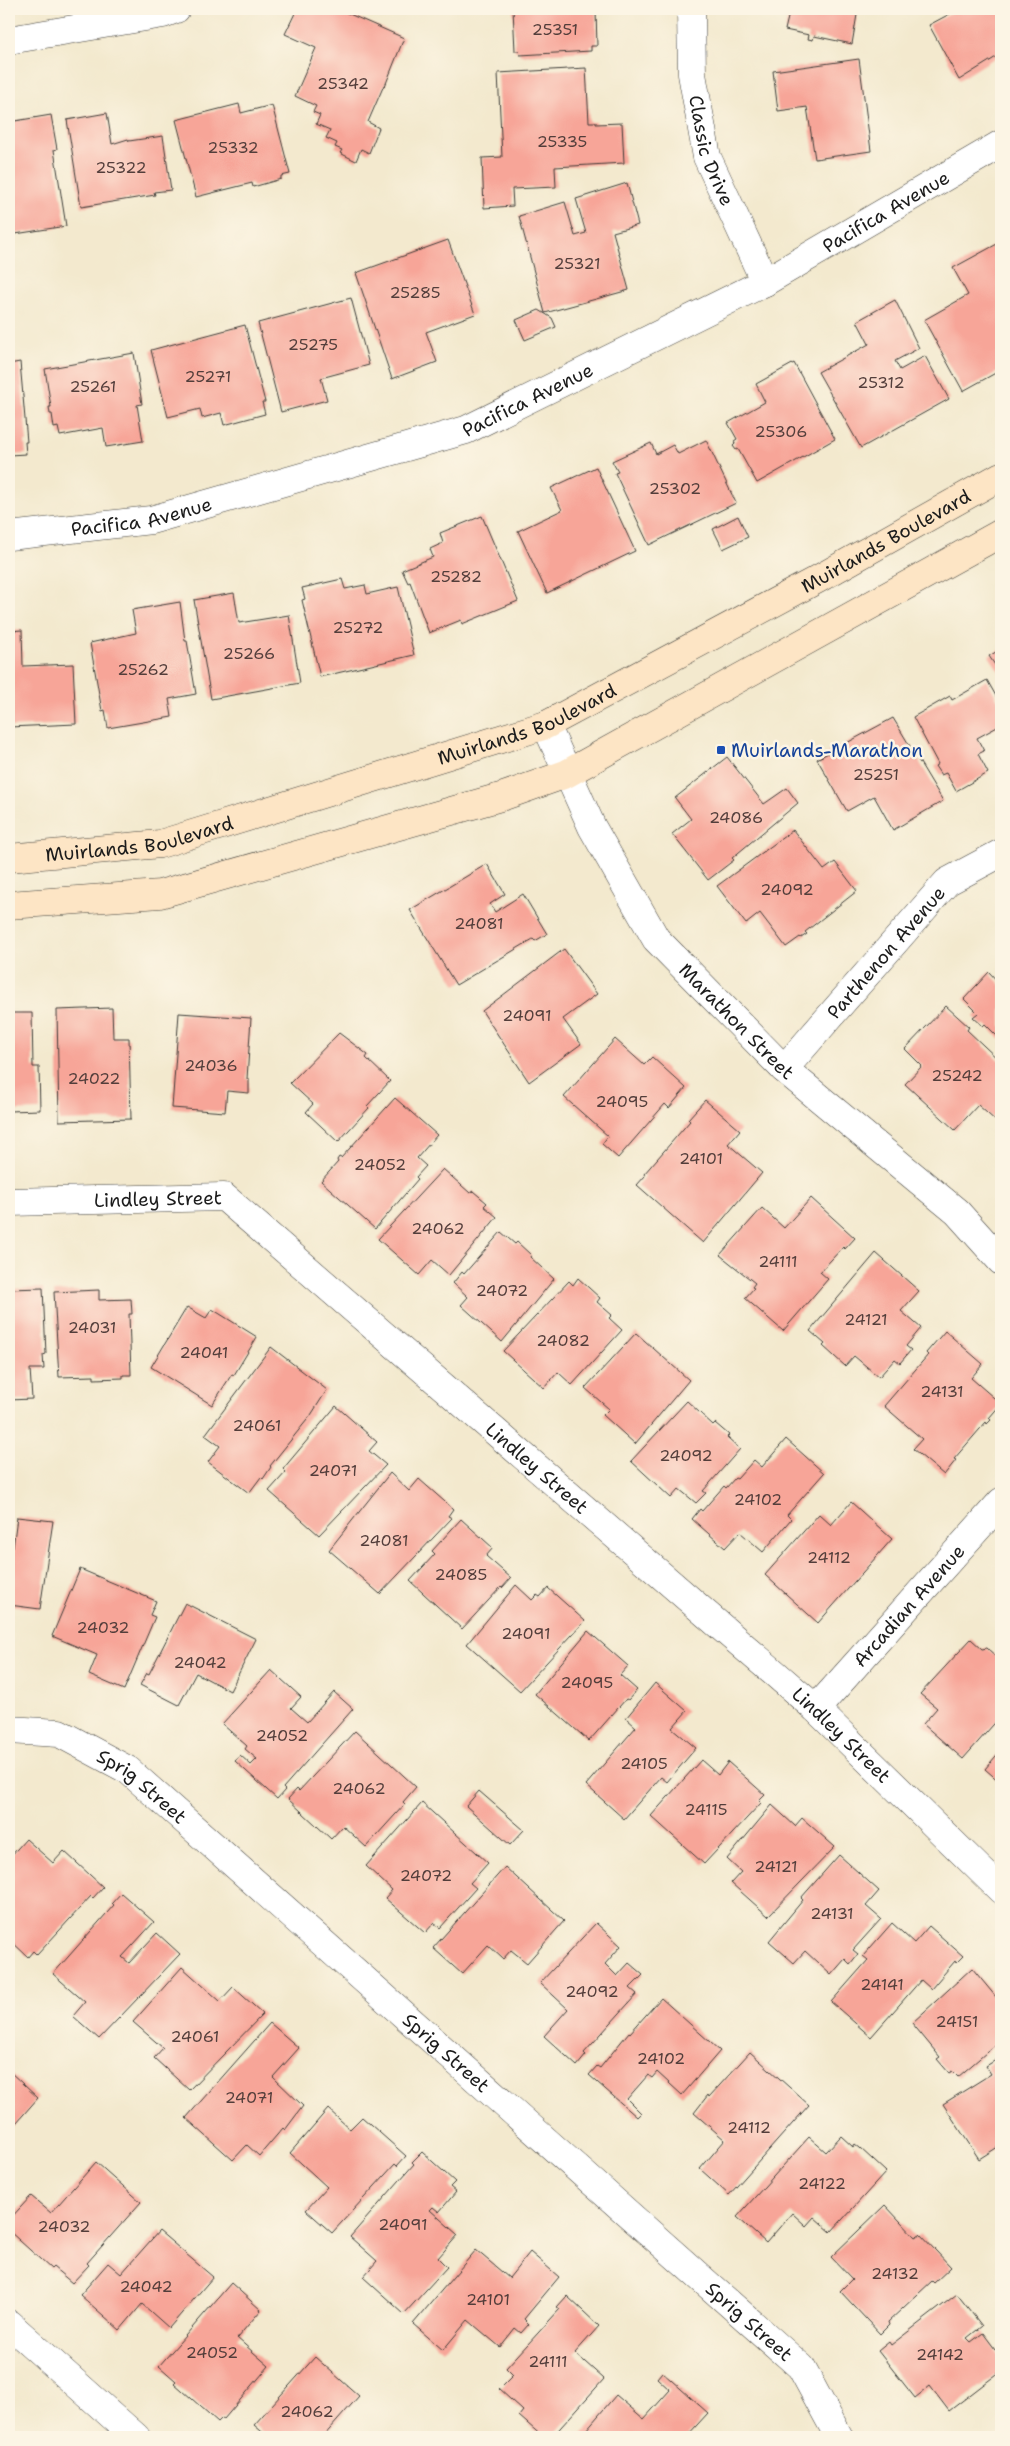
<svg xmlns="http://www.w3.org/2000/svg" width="1010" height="2446" font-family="'Shantell Sans',sans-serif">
<rect width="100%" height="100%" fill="#fcf5e5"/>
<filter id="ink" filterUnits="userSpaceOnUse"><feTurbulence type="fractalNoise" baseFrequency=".02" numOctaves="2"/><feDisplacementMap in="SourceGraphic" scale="10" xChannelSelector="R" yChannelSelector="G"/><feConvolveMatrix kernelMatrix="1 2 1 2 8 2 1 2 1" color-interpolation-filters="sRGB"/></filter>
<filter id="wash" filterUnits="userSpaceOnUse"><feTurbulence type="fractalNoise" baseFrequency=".0096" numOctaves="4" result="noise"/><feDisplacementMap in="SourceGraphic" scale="20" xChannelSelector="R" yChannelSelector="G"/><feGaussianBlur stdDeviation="1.12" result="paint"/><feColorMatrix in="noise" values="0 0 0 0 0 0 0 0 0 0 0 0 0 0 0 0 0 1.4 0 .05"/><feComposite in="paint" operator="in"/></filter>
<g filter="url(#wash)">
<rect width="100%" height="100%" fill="#f3e9ce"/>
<g id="blocks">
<g fill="#f7a598">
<polygon points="297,9 338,9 404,38 385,86 384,85 368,122 379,128 369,153 361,149 356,161 340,153 342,150 335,147 337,143 326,138 330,130 316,124 320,115 313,112 316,106 295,96 316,48 285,34"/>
<polygon points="513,9 592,9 592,12 596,11 597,46 591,46 591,51 520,55 519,51 515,51"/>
<polygon points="790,9 858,9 852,44 814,36 813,40 808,39 809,35 785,30"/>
<polygon points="959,9 1001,9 1001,54 959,80 929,25"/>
<polygon points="859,59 871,151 815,159 807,107 778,111 773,71"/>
<polygon points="586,68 589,122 596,122 596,124 622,123 624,163 555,167 556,187 512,189 513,206 484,208 482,158 502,157 498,73"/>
<polygon points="239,104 241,113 272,105 290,174 281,176 281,179 253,187 252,183 196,197 176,120"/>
<polygon points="107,113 112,144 128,139 129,141 163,136 171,190 154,192 155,195 81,207 67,120"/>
<polygon points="51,115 57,149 54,150 66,226 9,235 9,122"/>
<polygon points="627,183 638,225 613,232 629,290 545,313 519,216 565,202 575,236 586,233 576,199"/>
<polygon points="448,240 475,314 426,332 437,362 392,379 356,273"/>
<polygon points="997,244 999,248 1001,247 1001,370 963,391 924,320 968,295 953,268"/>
<polygon points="351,298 369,365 321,378 327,400 281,412 258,323"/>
<polygon points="895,300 919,348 895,361 900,370 925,356 949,399 861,448 818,372 869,344 857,321"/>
<polygon points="539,310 552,318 556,327 525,340 516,320"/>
<polygon points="245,325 265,402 262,402 265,414 224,425 221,413 202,418 200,409 168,417 151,350"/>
<polygon points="134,353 142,404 137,405 143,441 106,447 103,428 60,436 58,427 54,428 52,414 50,414 49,407 51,407 45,369"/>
<polygon points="20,362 27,442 25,442 26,454 9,455 9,364"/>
<polygon points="794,363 835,439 757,483 738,449 736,450 733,446 735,444 734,441 737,439 728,423 765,402 756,384"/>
<polygon points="706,440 736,503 649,545 615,473 618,472 612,461 651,443 656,454 673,445 678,454"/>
<polygon points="596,467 635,551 547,593 518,531 562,510 551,488"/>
<polygon points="482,516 518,601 462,624 461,620 429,633 410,582 408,583 402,570 433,557 430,549 443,543 440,533"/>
<polygon points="738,516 748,537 723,549 713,529"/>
<polygon points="342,579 345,589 365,585 367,594 398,587 414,655 320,677 302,600 305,599 302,588"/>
<polygon points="234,593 239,623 289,615 300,683 211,699 194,600"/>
<polygon points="180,602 185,641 187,641 196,694 169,699 172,717 108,728 105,710 102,711 90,643 136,633 132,610"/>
<polygon points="22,630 23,666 73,664 76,724 9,727 9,631"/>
<polygon points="1001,649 1001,674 989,656"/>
<polygon points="987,680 1001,705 1001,725 977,738 984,751 978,754 988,773 956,791 946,773 941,775 935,766 938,764 913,717 950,696 952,700"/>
<polygon points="893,718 943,801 893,830 874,796 847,811 817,759"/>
<polygon points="727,757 764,804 787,788 798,803 732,858 734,860 708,880 672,834 691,819 675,798"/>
<polygon points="793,830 824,870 835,862 857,891 805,932 807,934 801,938 800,937 786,947 760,913 746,924 717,886"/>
<polygon points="487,864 505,894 490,904 495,912 523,894 547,934 535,941 533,939 456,985 410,910"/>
<polygon points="564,949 597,994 563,1019 581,1044 529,1082 482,1011"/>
<polygon points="989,972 1001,985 1001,1040 985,1024 983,1026 973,1017 978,1013 964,999"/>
<polygon points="946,1006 969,1027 967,1030 1001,1062 1001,1117 997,1122 978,1105 955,1130 905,1084 922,1066 905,1049"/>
<polygon points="112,1008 113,1038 129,1038 131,1119 59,1121 57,1010"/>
<polygon points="9,1013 32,1013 33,1067 39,1067 40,1110 9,1111"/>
<polygon points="179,1013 251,1018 247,1079 249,1079 249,1093 227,1091 225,1112 172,1108"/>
<polygon points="339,1033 368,1055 366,1058 390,1081 367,1106 369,1108 338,1142 306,1112 313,1104 290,1083"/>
<polygon points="615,1039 644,1065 652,1057 686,1088 669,1108 665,1104 618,1158 602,1144 608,1136 564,1097"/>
<polygon points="395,1098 437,1135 417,1158 426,1166 416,1177 418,1179 375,1229 321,1181 338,1162 337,1160 339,1157 341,1158"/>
<polygon points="705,1100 740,1130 728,1144 762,1173 703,1243 637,1185 645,1176 644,1174 690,1121 688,1119"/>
<polygon points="443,1169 470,1193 473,1191 487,1203 484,1206 497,1217 449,1275 432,1260 419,1275 378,1239"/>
<polygon points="811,1198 855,1238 845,1249 843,1247 820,1272 828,1279 783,1331 745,1298 754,1288 752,1287 755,1283 720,1255 762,1208 784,1228"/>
<polygon points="501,1232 515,1244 517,1242 531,1255 530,1257 554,1279 502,1342 461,1305 468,1297 453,1283 462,1272 464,1274"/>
<polygon points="876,1253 919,1291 901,1311 921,1328 906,1346 911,1350 900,1363 895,1359 879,1377 854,1356 845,1366 823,1346 825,1344 810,1331"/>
<polygon points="578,1278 600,1298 597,1302 612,1315 609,1318 622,1330 572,1385 558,1372 544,1388 503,1351 569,1281 573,1285"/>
<polygon points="43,1288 46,1354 43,1355 44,1369 30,1369 32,1399 9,1400 9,1289"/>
<polygon points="99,1290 99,1300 131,1299 132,1314 129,1314 131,1375 123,1375 123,1378 94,1379 94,1376 59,1377 54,1292"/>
<polygon points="187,1307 206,1318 212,1309 257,1337 234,1375 232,1374 212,1405 151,1367"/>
<polygon points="945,1331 983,1364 971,1378 1001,1404 989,1418 991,1420 987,1424 986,1422 954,1459 956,1460 944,1475 913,1449 922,1439 884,1406 928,1355 926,1353"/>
<polygon points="636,1333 689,1380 635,1444 603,1415 609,1409 585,1388"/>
<polygon points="271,1347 327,1390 311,1415 270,1466 271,1467 263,1479 261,1477 249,1493 208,1462 220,1446 205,1435"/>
<polygon points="687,1401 713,1425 715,1423 729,1435 727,1437 740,1449 703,1491 706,1493 696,1503 679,1489 671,1498 631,1461"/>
<polygon points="336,1406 377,1442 369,1451 386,1465 319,1535 269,1491 286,1472 283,1469"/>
<polygon points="786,1439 824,1473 787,1515 791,1519 763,1552 740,1532 725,1548 692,1519 700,1509 702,1511 724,1486 726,1488 735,1478 737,1479 754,1460 762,1467"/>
<polygon points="390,1473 409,1491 419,1479 453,1509 448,1516 452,1518 380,1594 329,1550"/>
<polygon points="851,1502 892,1539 818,1623 765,1575 819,1514 831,1525"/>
<polygon points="17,1517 53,1521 40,1609 9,1605 9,1547 13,1548"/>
<polygon points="461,1519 493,1548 486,1556 511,1578 502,1588 501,1587 462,1629 410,1581 435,1554 432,1551"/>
<polygon points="80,1569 156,1601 150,1615 155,1617 124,1690 89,1675 97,1655 52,1636"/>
<polygon points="516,1585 532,1600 537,1595 540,1597 548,1588 585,1621 520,1691 467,1644"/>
<polygon points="185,1603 256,1639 230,1691 196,1673 179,1705 140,1685 147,1673 149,1674"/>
<polygon points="588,1631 628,1666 620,1675 637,1690 628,1700 626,1699 589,1741 535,1694"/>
<polygon points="971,1639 982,1649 987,1648 1000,1660 1001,1716 963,1759 923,1724 937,1708 920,1694"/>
<polygon points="271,1670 301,1697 291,1708 307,1722 334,1692 353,1709 283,1788 285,1790 277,1799 235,1761 240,1755 251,1765 257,1759 245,1749 247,1746 222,1724"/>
<polygon points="655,1683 687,1711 672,1728 696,1748 667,1782 661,1777 624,1819 586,1785 636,1727 626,1718"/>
<polygon points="355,1731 416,1787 403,1802 405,1804 366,1847 343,1826 331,1839 288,1799 297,1789 299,1791"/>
<polygon points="1001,1750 1001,1783 985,1769"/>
<polygon points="701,1760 718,1775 728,1762 765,1795 759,1801 761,1803 704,1864 651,1816"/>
<polygon points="479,1791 524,1830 510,1845 466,1806"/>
<polygon points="422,1803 488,1863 470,1883 476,1888 440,1928 434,1923 425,1933 385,1898 392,1890 366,1866"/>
<polygon points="772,1805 795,1826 802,1818 835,1847 768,1916 731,1883 741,1872 727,1859"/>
<polygon points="26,1839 53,1863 64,1851 103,1887 93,1898 91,1896 37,1955 33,1951 28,1957 9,1939 9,1858"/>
<polygon points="839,1855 879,1891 866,1906 881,1919 853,1950 858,1954 850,1964 845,1959 831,1975 805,1951 794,1963 769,1941 803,1900 801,1898"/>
<polygon points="505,1867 564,1921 527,1963 511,1950 503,1959 488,1945 462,1974 433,1948"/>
<polygon points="121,1893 154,1922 122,1957 129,1963 157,1933 180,1954 99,2039 73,2016 85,2002 53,1974 114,1905 112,1903"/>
<polygon points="596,1923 621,1946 605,1964 617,1976 629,1963 643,1975 630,1988 637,1994 584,2053 586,2055 577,2066 544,2036 568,2009 540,1983"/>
<polygon points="892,1923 914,1943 929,1926 963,1956 956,1963 955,1961 931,1989 921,1980 871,2037 831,2002 868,1960 863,1956"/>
<polygon points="182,1967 220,2001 233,1987 263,2014 189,2090 154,2058 163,2048 133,2022"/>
<polygon points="972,1968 1001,2003 1001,2016 999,2017 1001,2020 1001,2040 958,2077 952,2071 949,2073 937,2059 940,2057 912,2023"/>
<polygon points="661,1998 720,2051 682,2095 657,2072 652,2078 648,2075 627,2099 641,2113 637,2117 589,2075 597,2066 600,2068 629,2032 630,2033"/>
<polygon points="270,2023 299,2048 273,2077 303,2106 285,2130 283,2128 259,2156 247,2145 233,2160 186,2118"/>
<polygon points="750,2052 809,2105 729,2195 700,2169 725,2140 694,2113 708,2095 709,2097"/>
<polygon points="1001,2057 1001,2145 979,2159 943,2104 991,2074 986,2066"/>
<polygon points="9,2071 38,2098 9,2131"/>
<polygon points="328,2109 350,2129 362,2117 406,2156 397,2166 395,2164 332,2233 306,2210 327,2187 290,2153"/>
<polygon points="841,2136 853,2147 855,2144 860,2148 886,2172 831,2232 814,2217 806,2226 792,2213 766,2243 737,2217 809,2137 826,2152"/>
<polygon points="422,2152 455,2182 450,2187 456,2192 439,2212 433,2207 430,2210 458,2235 438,2258 447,2267 404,2314 363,2277 377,2261 350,2237 414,2164 412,2162"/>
<polygon points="96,2162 141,2202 87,2263 89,2265 72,2283 53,2267 51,2269 9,2231 9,2220 31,2196 51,2213"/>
<polygon points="885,2205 915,2237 920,2234 951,2267 934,2283 932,2281 888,2322 889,2325 880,2334 840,2291 852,2279 831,2257"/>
<polygon points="159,2231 213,2277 169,2328 142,2304 120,2330 80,2295 108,2263 121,2274"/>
<polygon points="476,2250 509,2278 530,2252 559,2277 524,2319 529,2324 521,2333 515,2328 500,2347 468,2320 443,2350 413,2324"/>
<polygon points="231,2283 261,2310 237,2338 269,2366 224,2419 222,2418 218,2422 174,2383 176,2381 159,2366"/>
<polygon points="957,2294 982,2326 967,2338 971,2342 983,2333 1001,2357 1001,2371 949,2411 930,2386 915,2398 878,2351 889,2342 891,2345"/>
<polygon points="567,2296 599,2326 575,2353 604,2379 552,2437 543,2437 519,2416 523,2411 499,2389 513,2375 506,2368 560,2309 557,2307"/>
<polygon points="315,2357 359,2396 323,2437 268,2437 254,2425"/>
<polygon points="662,2372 708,2413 686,2437 580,2437 616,2395 644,2419 670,2390 657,2378"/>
</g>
</g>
</g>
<g filter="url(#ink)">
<use href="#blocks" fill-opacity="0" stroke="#3c3b37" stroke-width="1"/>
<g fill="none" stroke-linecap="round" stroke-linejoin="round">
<defs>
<g id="street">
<path id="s1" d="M 691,9 L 692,74 L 707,157 L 765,282"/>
<polyline points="9,40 163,14 176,9"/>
<path id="s2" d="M 9,536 L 151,520 L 466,430 L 765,282 L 1001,144"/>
<path id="s3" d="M 546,725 L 592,827 L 656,939 L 784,1069 L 957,1212 L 1001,1261"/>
<path id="s4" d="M 784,1069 L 947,882 L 1001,853"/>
<path id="s5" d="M 9,1202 L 224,1197 L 816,1709 L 1001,1890"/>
<path id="s6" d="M 816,1709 L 1001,1502"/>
<path id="s7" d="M 9,1730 L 59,1733 L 128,1770 L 801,2367 L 839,2437"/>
<polyline points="9,2324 136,2437"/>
</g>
<g id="secondary">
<path id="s8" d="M 9,858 L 160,844 L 546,725 L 818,579 L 1001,476"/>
<polyline points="9,905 160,894 504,796 566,774 1001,533"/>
</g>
</defs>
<use href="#street" stroke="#3c3b37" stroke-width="29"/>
<use href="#secondary" stroke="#3c3b37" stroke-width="29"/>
<use href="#street" stroke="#fff" stroke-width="28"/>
<use href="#secondary" stroke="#fde5c5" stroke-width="28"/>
</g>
</g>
<rect fill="#1a4fb4" stroke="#fcf5e5" stroke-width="2" x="716" y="745" width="10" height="10" rx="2.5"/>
<g text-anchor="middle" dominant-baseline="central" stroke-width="5" stroke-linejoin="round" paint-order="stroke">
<g font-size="16" fill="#533e3b">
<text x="555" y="29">25351</text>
<text x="343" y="83">25342</text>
<text x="562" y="141">25335</text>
<text x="233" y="147">25332</text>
<text x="121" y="167">25322</text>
<text x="577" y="263">25321</text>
<text x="415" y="292">25285</text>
<text x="313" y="344">25275</text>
<text x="208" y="376">25271</text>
<text x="881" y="382">25312</text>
<text x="93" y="386">25261</text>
<text x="781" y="431">25306</text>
<text x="675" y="488">25302</text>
<text x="456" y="576">25282</text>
<text x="358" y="627">25272</text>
<text x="249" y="653">25266</text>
<text x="143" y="669">25262</text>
<text x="876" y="774">25251</text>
<text x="736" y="817">24086</text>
<text x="787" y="889">24092</text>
<text x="479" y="923">24081</text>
<text x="527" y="1015">24091</text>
<text x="211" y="1065">24036</text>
<text x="957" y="1075">25242</text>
<text x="94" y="1078">24022</text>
<text x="622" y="1101">24095</text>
<text x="701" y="1158">24101</text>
<text x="380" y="1164">24052</text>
<text x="438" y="1228">24062</text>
<text x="778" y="1261">24111</text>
<text x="502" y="1290">24072</text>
<text x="866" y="1319">24121</text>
<text x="92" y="1327">24031</text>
<text x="563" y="1340">24082</text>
<text x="204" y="1352">24041</text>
<text x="942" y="1391">24131</text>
<text x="257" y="1425">24061</text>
<text x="686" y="1455">24092</text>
<text x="333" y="1470">24071</text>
<text x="758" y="1499">24102</text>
<text x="384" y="1540">24081</text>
<text x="829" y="1557">24112</text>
<text x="461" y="1574">24085</text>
<text x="103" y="1627">24032</text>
<text x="526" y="1633">24091</text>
<text x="200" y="1662">24042</text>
<text x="587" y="1682">24095</text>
<text x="282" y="1735">24052</text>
<text x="644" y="1763">24105</text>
<text x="359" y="1788">24062</text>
<text x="706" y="1809">24115</text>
<text x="776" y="1866">24121</text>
<text x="426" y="1875">24072</text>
<text x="832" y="1913">24131</text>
<text x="882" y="1984">24141</text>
<text x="592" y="1991">24092</text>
<text x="957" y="2021">24151</text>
<text x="195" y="2036">24061</text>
<text x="661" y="2058">24102</text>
<text x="249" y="2097">24071</text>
<text x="749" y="2127">24112</text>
<text x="822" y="2183">24122</text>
<text x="403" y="2224">24091</text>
<text x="64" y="2226">24032</text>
<text x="895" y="2273">24132</text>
<text x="146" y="2286">24042</text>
<text x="488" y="2299">24101</text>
<text x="212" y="2352">24052</text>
<text x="940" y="2354">24142</text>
<text x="548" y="2361">24111</text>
<text x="307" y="2411">24062</text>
</g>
<g font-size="19" fill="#1c1c1c" stroke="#fcf5e5">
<text stroke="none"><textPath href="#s1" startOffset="144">Classic Drive</textPath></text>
<text stroke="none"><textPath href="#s2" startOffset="944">Pacifica Avenue</textPath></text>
<text stroke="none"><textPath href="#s2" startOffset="539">Pacifica Avenue</textPath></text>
<text stroke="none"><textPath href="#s2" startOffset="134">Pacifica Avenue</textPath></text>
<text stroke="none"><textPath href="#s8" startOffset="942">Muirlands Boulevard</textPath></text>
<text stroke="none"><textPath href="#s8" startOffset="538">Muirlands Boulevard</textPath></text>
<text stroke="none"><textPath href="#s8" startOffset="132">Muirlands Boulevard</textPath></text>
<text stroke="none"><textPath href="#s4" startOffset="155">Parthenon Avenue</textPath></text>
<text stroke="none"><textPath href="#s3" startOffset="356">Marathon Street</textPath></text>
<text stroke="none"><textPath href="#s5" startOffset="149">Lindley Street</textPath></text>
<text stroke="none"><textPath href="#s5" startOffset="629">Lindley Street</textPath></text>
<text stroke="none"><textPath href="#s6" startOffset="139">Arcadian Avenue</textPath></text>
<text stroke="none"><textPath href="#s5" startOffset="1034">Lindley Street</textPath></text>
<text stroke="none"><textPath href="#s7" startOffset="149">Sprig Street</textPath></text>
<text stroke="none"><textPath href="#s7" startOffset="554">Sprig Street</textPath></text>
<text stroke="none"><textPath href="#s7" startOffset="959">Sprig Street</textPath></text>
</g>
<g font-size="19" fill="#164399" stroke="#fcf5e5" text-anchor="start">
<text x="731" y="750">Muirlands-Marathon</text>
</g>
</g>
<rect width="1010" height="2446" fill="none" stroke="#fcf5e5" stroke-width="30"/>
</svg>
